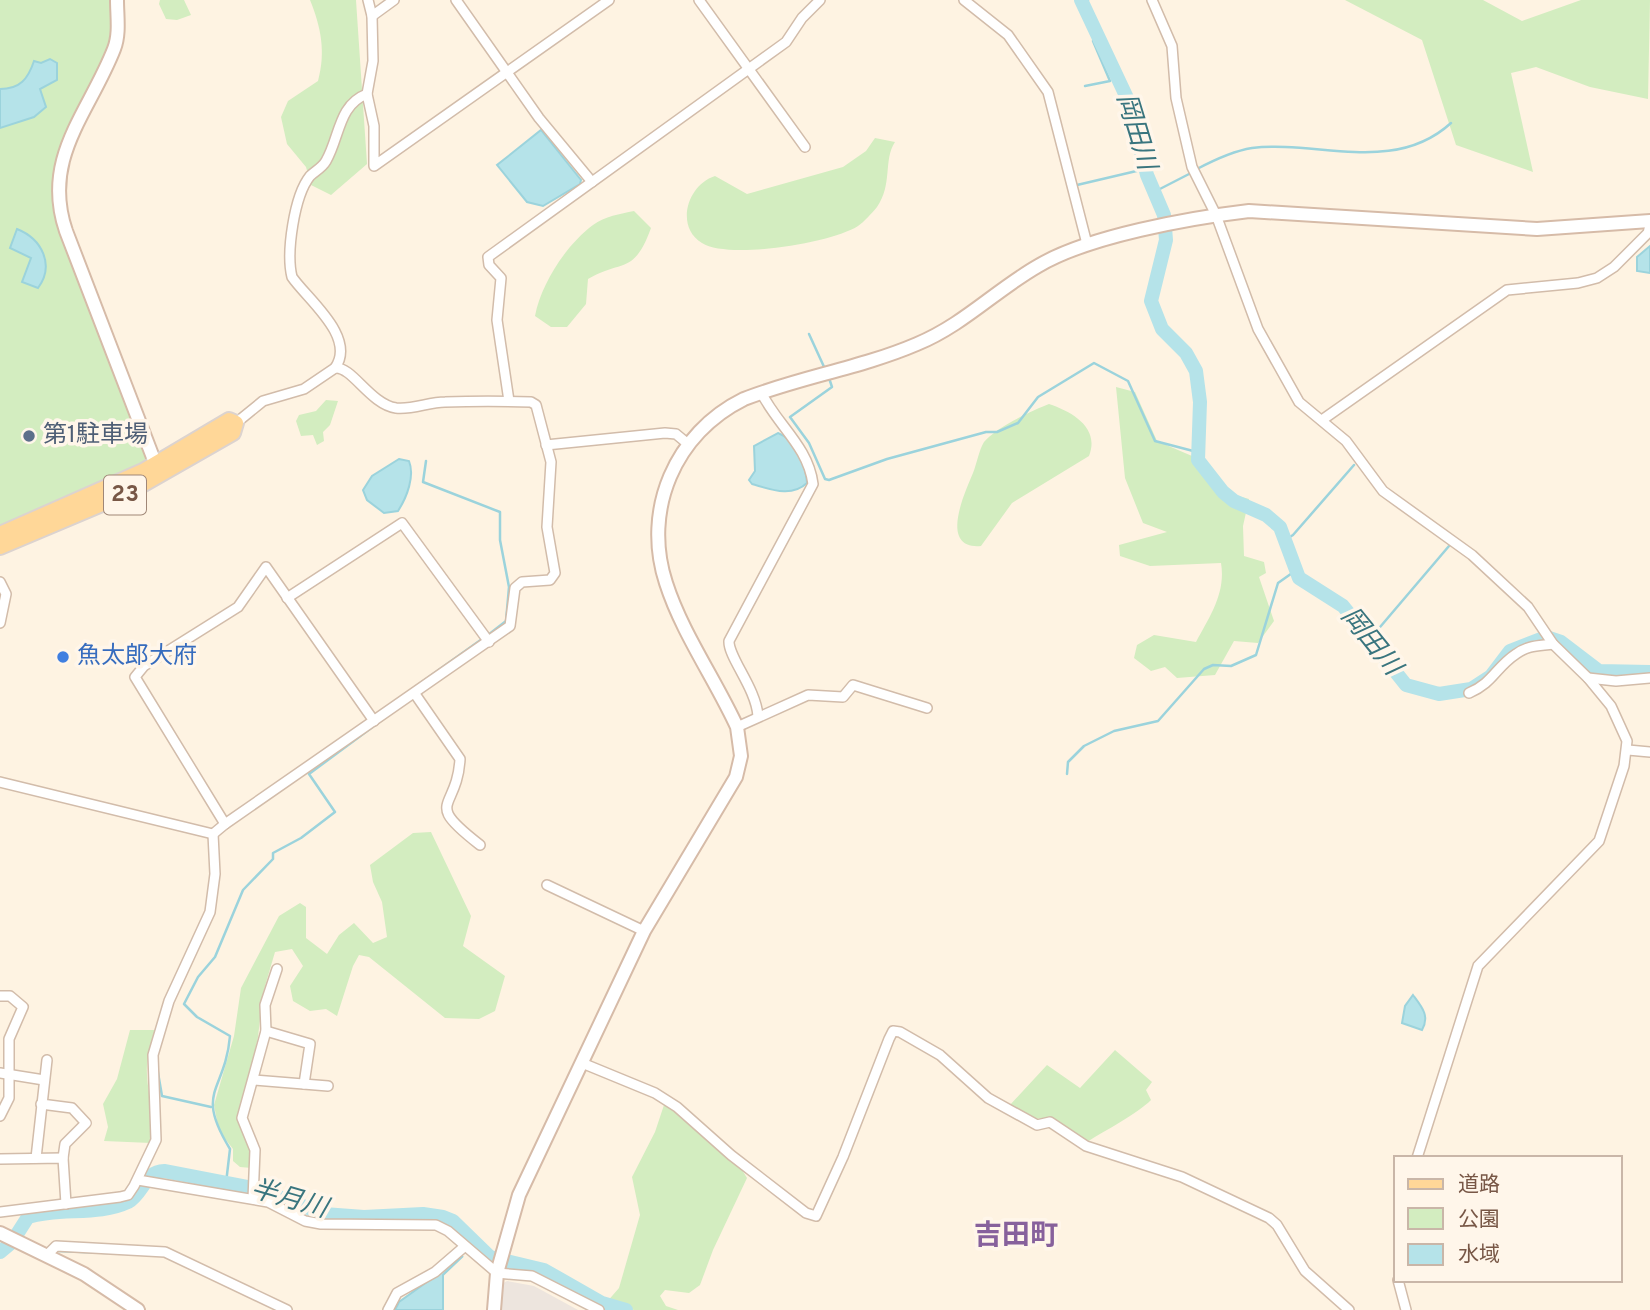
<svg xmlns="http://www.w3.org/2000/svg" width="1650" height="1310" font-family="Overpass,'Noto Sans JP',sans-serif">
<rect width="100%" height="100%" fill="#fef3e2"/>
<polygon fill="#ede5de" points="507,1281 534,1286 578,1310 499,1310 502,1284"/>
<g fill="#d3edc0">
<polygon points="0,0 112,0 109,47 58,157 52,180 55,208 147,460 140,468 0,525"/>
<polygon points="160,0 184,0 191,15 177,20 166,19 159,4"/>
<path d="M 310,0 L 356,0 L 367,164 L 331,195 L 311,185 L 306,167 L 287,144 L 281,117 L 288,101 L 318,81 C 326,52 321,27 310,0 Z"/>
<polygon points="1345,0 1483,0 1522,21 1581,0 1650,0 1648,99 1590,87 1536,67 1511,73 1533,172 1456,145 1422,40"/>
<path d="M 875,138 L 895,142 C 883,160 893,184 877,207 C 872,213 864,222 858,226 C 832,243 728,260 702,243 C 675,227 687,185 715,176 L 747,194 L 843,167 L 866,151 Z"/>
<path d="M 634,211 L 651,228 C 634,275 623,259 588,279 L 586,304 L 567,327 L 551,327 L 535,316 C 541,284 566,245 593,225 C 605,216 620,214 634,211 Z"/>
<path d="M 1116,387 L 1135,392 L 1157,441 L 1192,456 L 1214,489 L 1249,499 L 1243,526 L 1244,556 L 1264,562 L 1266,573 L 1259,577 L 1274,621 L 1258,643 L 1234,641 L 1215,675 L 1177,678 L 1165,667 L 1151,671 L 1134,658 L 1137,645 L 1154,635 L 1196,642 C 1210,616 1226,593 1221,563 L 1150,566 L 1120,556 L 1119,545 L 1167,532 L 1143,523 L 1125,478 Z"/>
<polygon points="326,400 338,401 330,425 323,432 324,441 317,445 313,435 301,436 296,421 299,415 316,411"/>
<path d="M 1049,404 C 1073,412 1100,428 1089,456 L 1012,503 L 981,546 C 938,550 965,492 973,473 C 977,463 979,450 984,442 C 995,428 1033,410 1049,404 Z"/>
<polygon points="431,832 471,916 463,946 505,976 495,1011 479,1019 445,1018 369,957 359,955 353,966 337,1016 326,1009 310,1011 293,1001 290,986 303,966 292,949 275,952 263,993 258,1037 240,1118 250,1151 252,1168 240,1167 233,1161 233,1149 219,1131 214,1105 234,1036 241,988 279,916 300,903 306,907 306,938 327,954 339,935 354,923 373,943 387,937 382,902 373,882 370,865 413,833"/>
<path d="M 130,1030 L 155,1030 C 150,1045 146,1059 147,1075 C 148,1098 157,1120 151,1143 L 104,1141 L 108,1127 L 103,1104 L 117,1079 Z"/>
<path d="M 1115,1050 L 1152,1082 L 1146,1090 L 1151,1100 C 1137,1114 1106,1130 1087,1142 L 1051,1118 L 1030,1119 L 1009,1106 L 1047,1065 L 1080,1088 Z"/>
<polygon points="664,1105 674,1109 739,1165 747,1178 713,1250 700,1285 689,1293 665,1290 660,1296 666,1306 678,1310 634,1310 606,1303 619,1288 640,1215 632,1177 655,1132"/>
</g>
<g fill="#b5e3e9" stroke="#9bd3dc" stroke-width="2">
<path d="M 50,59 L 57,63 L 57,80 L 40,89 L 46,107 L 34,117 L 0,128 L 0,89 C 20,89 28,79 34,61 L 41,63 Z"/>
<polygon points="541,130 581,180 580,184 543,206 527,202 497,165"/>
<path d="M 17,229 C 42,239 55,265 38,288 L 22,282 L 31,258 L 10,248 Z"/>
<polygon points="1650,246 1650,273 1637,271 1637,257"/>
<path d="M 778,433 C 795,439 806,466 807,483 C 791,498 770,489 752,484 L 749,480 L 755,471 L 754,446 Z"/>
<path d="M 399,459 L 409,461 C 415,476 407,497 398,511 L 384,513 L 367,500 L 363,490 L 372,476 Z"/>
<path d="M 1413,995 C 1422,1007 1430,1016 1422,1030 L 1402,1023 L 1405,1006 Z"/>
<polygon points="463,1256 443,1275 443,1310 395,1310 399,1302"/>
</g>
<g fill="none" stroke-linecap="round" stroke-linejoin="round">
<g stroke="#9bd3dc" stroke-width="2.5">
<polyline points="1083,2 1088,0"/>
<polyline points="1085,86 1110,81 1093,41 1101,38"/>
<path d="M 1197,169 C 1214,160 1233,151 1252,148 C 1318,140 1394,175 1451,123"/>
<polyline points="1077,185 1145,169"/>
<polyline points="1154,192 1191,173"/>
<polyline points="809,334 825,369"/>
<polyline points="829,378 832,387 790,417 809,443 825,479 829,480 887,459 986,432 997,432 1018,423 1038,397 1094,363 1128,381 1155,441 1197,452"/>
<polyline points="426,461 423,482 500,512 500,540 509,587 506,621 488,635"/>
<polyline points="1285,540 1293,535 1354,465"/>
<polyline points="1369,640 1449,546"/>
<polyline points="405,694 482,639"/>
<polyline points="1067,774 1068,762 1084,746 1114,731 1158,721 1204,669 1213,665 1231,666 1256,655 1278,583 1295,571"/>
<polyline points="157,1067 162,1096 211,1107"/>
<path d="M 226,1183 L 230,1149 C 194,1090 225,1093 230,1036 L 197,1017 L 184,1004 L 198,977 L 215,957 L 243,890 L 273,859 L 273,853 L 301,838 L 335,812 L 309,774 L 405,703"/>
<polyline points="59,1251 107,1253"/>
</g>
<g stroke="#b5e3e9" stroke-width="14">
<polyline points="1081,0 1128,100 1147,175 1164,215 1166,240 1151,301 1162,329 1186,353 1196,371 1200,402 1198,460 1223,492 1234,501 1266,515 1280,527 1299,578 1343,606 1406,685 1439,694 1471,689 1491,676 1510,651 1546,637 1561,642 1599,671 1650,672"/>
<path d="M 0,1252 L 12,1242 L 28,1217 C 59,1207 99,1216 128,1202 C 143,1194 145,1171 164,1171 L 258,1189 L 324,1214 L 364,1217 L 423,1214 L 443,1217 L 453,1221 L 490,1257 L 544,1270 L 602,1303 L 626,1310"/>
</g>
<defs>
<g id="street">
<polyline points="368,0 372,16 373,61 367,94 374,126 374,166 609,0"/>
<polyline points="456,0 539,118 592,182"/>
<polyline points="699,0 805,147"/>
<polyline points="964,0 1008,35 1048,92 1087,244"/>
<polyline points="1152,0 1172,46 1176,98 1192,167 1216,215 1258,329 1299,402 1346,441 1383,491 1472,555 1528,607 1553,644 1588,678 1611,706 1627,741 1624,766 1599,841 1478,966 1417,1158"/>
<polyline points="372,16 394,0"/>
<polyline points="509,401 497,320 501,278 489,265 488,257 786,42 802,18 820,0"/>
<polyline points="1322,420 1507,290 1578,283 1597,278 1614,267 1648,233 1650,225"/>
<polyline points="236,423 263,401 304,389 335,368"/>
<polyline points="546,445 665,433 676,434 688,444"/>
<polyline points="0,582 6,594 0,623"/>
<polyline points="287,598 402,523 489,642"/>
<polyline points="1588,678 1616,681 1650,678"/>
<path d="M 1469,693 C 1493,683 1496,667 1516,654 C 1528,645 1539,646 1553,644"/>
<path d="M 415,694 L 460,759 C 457,812 422,800 480,845"/>
<path d="M 758,716 C 756,688 728,657 729,641 L 813,484 C 808,446 777,425 761,392"/>
<polyline points="737,727 808,695 843,697 853,685 927,708"/>
<polyline points="1628,750 1650,752"/>
<polyline points="0,782 213,834"/>
<path d="M 225,824 L 510,626 L 515,588 L 522,582 L 550,580 L 555,573 L 547,527 L 551,462 L 536,405 L 531,402 C 503,401 473,401 445,402 C 429,402 412,410 396,408 C 370,404 352,366 335,368 C 357,337 307,299 292,277 C 286,253 294,196 310,176 C 315,171 322,168 326,161 C 340,137 338,105 367,94"/>
<polyline points="213,834 225,824 135,677 144,666 238,607 266,567 374,721"/>
<polyline points="547,885 644,931"/>
<polyline points="0,996 10,996 23,1007 9,1039 9,1098 0,1116"/>
<polyline points="266,1031 310,1044 304,1084"/>
<polyline points="582,1063 655,1093 677,1107 731,1155 806,1213 816,1216 843,1157 889,1039 893,1031 900,1032 940,1055 988,1098 1037,1125 1050,1122 1086,1146 1182,1177 1269,1218 1277,1225 1305,1271 1349,1310"/>
<polyline points="0,1073 44,1080"/>
<polyline points="254,1080 328,1086"/>
<polyline points="41,1104 72,1108 86,1123 65,1144 63,1158"/>
<polyline points="36,1158 47,1060"/>
<polyline points="0,1159 63,1158 66,1204"/>
<polyline points="138,1180 268,1202 305,1221 321,1224 436,1225 448,1231 497,1273 532,1276 599,1310"/>
<polyline points="253,1199 255,1150 242,1118 266,1031 265,1005 277,969"/>
<polyline points="0,1212 120,1197 128,1195 134,1186 156,1140 153,1055 169,1001 210,912 215,874 213,834"/>
<polyline points="46,1256 56,1246 165,1252 287,1310"/>
<polyline points="1398,1280 1406,1310"/>
<polyline points="388,1310 397,1293 435,1272 464,1247"/>
</g>
<g id="secondary">
<path d="M 117,0 C 117,16 120,34 114,49 C 89,113 41,158 66,231 L 159,473"/>
<polyline points="0,1233 84,1274 138,1310"/>
<path d="M 494,1310 L 497,1273 L 519,1195 L 644,931 L 736,777 L 741,756 L 737,727 C 715,679 682,633 666,583 C 642,510 675,433 744,399 C 800,377 861,368 917,344 C 963,325 996,290 1038,266 C 1088,236 1190,218 1249,211 L 1537,229 L 1650,221"/>
</g>
<polyline id="primary" points="0,534 143,471 229,420 236,423 233,433 128,493 0,547"/>
</defs>
<use href="#street" stroke="#d2bcaa" stroke-width="12"/>
<use href="#secondary" stroke="#d6bba8" stroke-width="16"/>
<use href="#primary" stroke="#dcd3cf" stroke-width="18"/>
<use href="#street" stroke="#fff" stroke-width="9"/>
<use href="#secondary" stroke="#fff" stroke-width="12"/>
<use href="#primary" stroke="#ffd798" stroke-width="14"/>
</g>
<circle fill="#5c6f8a" stroke="#fff6ea" stroke-width="2.5" cx="29" cy="436" r="7"/>
<circle fill="#3f7fe0" stroke="#fff6ea" stroke-width="2.5" cx="63" cy="657" r="7"/>
<g text-anchor="middle" dominant-baseline="central" stroke-width="7" stroke-linejoin="round" paint-order="stroke">
<rect fill="#fff6ea" stroke="#a08777" stroke-width="2" x="104" y="475.5" width="42" height="39" rx="5"/>
<g font-size="23" font-weight="bold" fill="#785746">
<text x="125" y="495">23</text>
</g>
<g font-size="24" fill="#4e5e75" stroke="#fff6ea" text-anchor="start">
<text x="43" y="436">第1駐車場</text>
</g>
<g font-size="24" fill="#366cbe" stroke="#fff6ea" text-anchor="start">
<text x="77" y="657">魚太郎大府</text>
</g>
<g font-size="26" font-style="italic" fill="#39757e" stroke="#fff6ea">
<text transform="translate(1135 132) rotate(73)">岡田川</text>
<text transform="translate(1370 642) rotate(51)">岡田川</text>
<text transform="translate(289 1200) rotate(16)">半月川</text>
</g>
<g font-size="28" font-weight="bold" fill="#87619c" stroke="#fff6ea">
<text x="1016" y="1237">吉田町</text>
</g>
</g>
<rect x="1394" y="1156" width="228" height="126" fill="#fff6ea" stroke="#c9b6a8" stroke-width="2"/>
<rect x="1408" y="1179" width="35" height="10" fill="#ffd798" stroke="#c9b6a8" stroke-width="2"/>
<text x="1458" y="1191" font-size="21" fill="#785746">道路</text>
<rect x="1408" y="1208" width="35" height="21" fill="#d3edc0" stroke="#c9b6a8" stroke-width="2"/>
<text x="1458" y="1226" font-size="21" fill="#785746">公園</text>
<rect x="1408" y="1244" width="35" height="21" fill="#b5e3e9" stroke="#c9b6a8" stroke-width="2"/>
<text x="1458" y="1261" font-size="21" fill="#785746">水域</text>
</svg>
